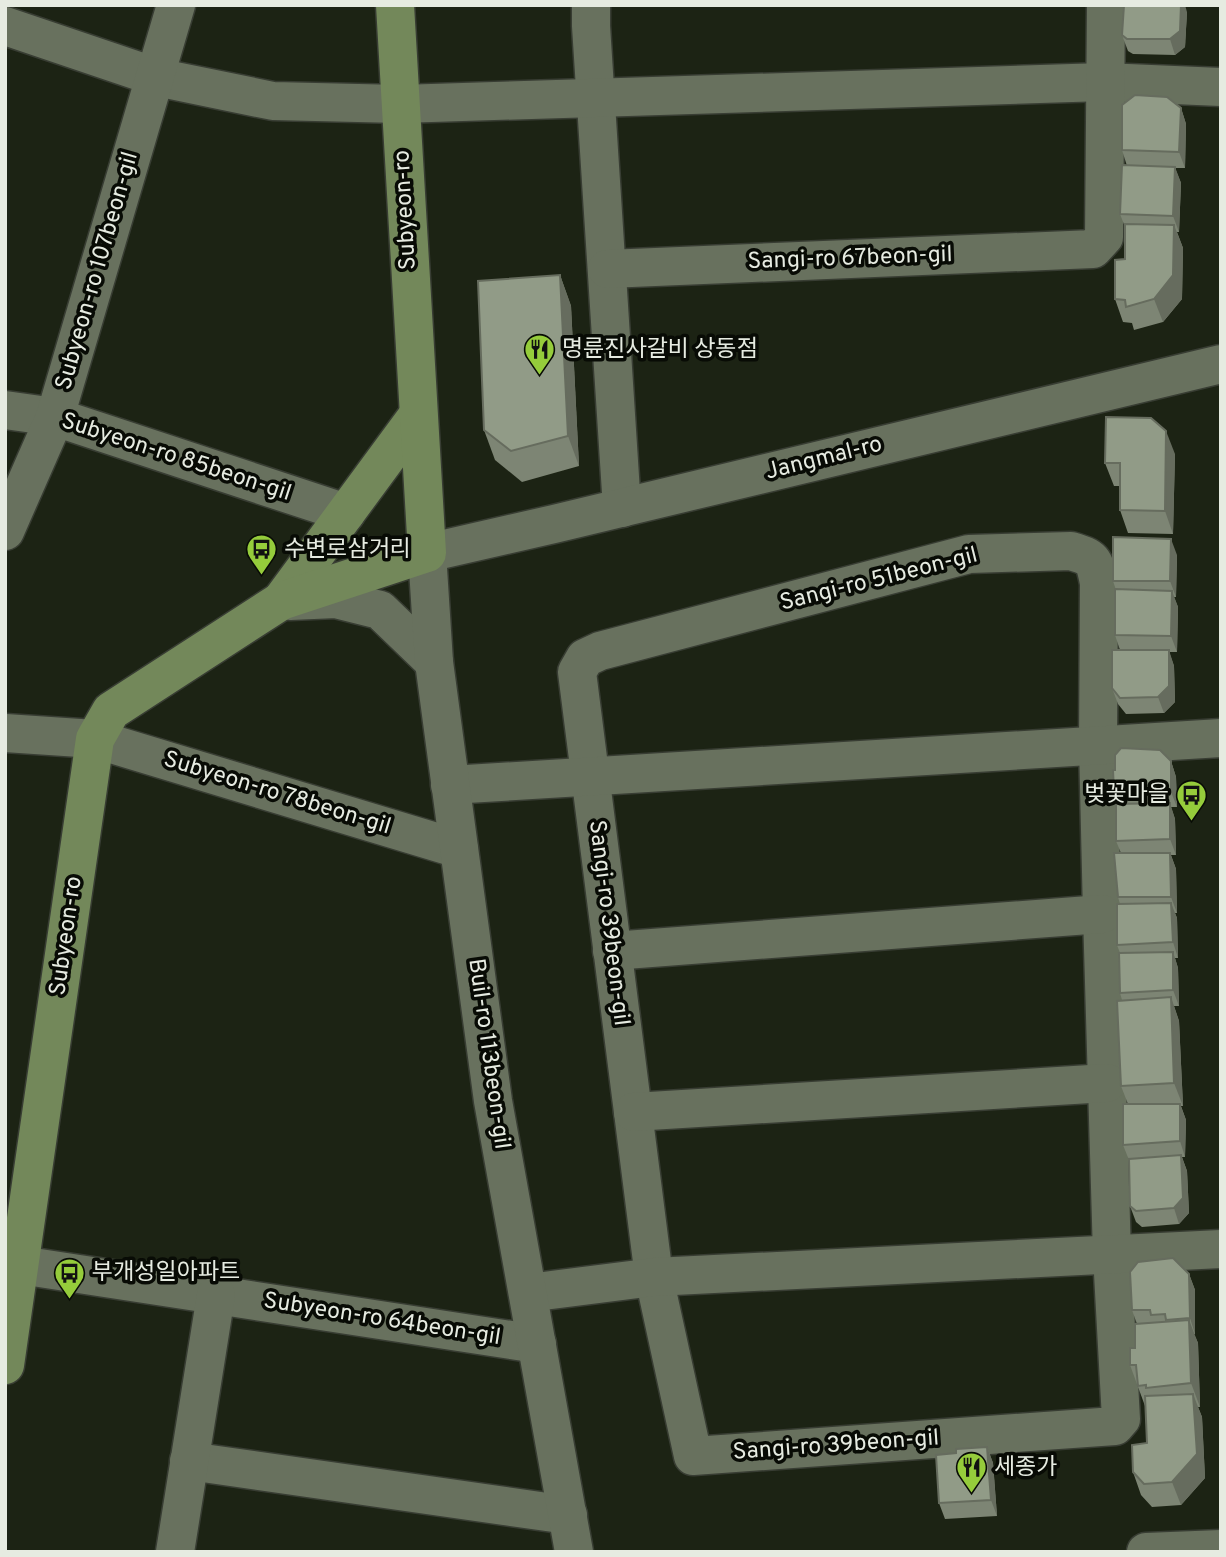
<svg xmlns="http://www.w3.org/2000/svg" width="1226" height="1557" font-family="Overpass,'Noto Sans KR',sans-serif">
<rect width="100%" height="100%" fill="#1c2314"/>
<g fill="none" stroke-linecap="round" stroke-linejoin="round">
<defs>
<g id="minor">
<polyline points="591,5 591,26 622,508"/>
<polyline points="5,26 156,77 273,101 400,104 1104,82 1221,87"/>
<polyline points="607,269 1093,249 1104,237 1106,5"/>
<polyline points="5,410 55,417 346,513"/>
<polyline points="5,531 55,417 176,5"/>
<path d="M 1071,551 C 1094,558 1094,559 1099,583 L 1098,745 L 1102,914 L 1112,1255 L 1121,1419 L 1115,1426 L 693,1456 L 654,1277 L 577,672 L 585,658 L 600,651 L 969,554 Z"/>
<polyline points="290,601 336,599 380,610 434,662"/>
<polyline points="5,733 95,739 459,849"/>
<polyline points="450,785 1221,738"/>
<polyline points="612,951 1102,914"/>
<polyline points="633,1112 1107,1083"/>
<polyline points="20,1265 537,1344"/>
<polyline points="528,1293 654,1277 1221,1249"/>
<polyline points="189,1461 568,1515"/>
<polyline points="175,1552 216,1295"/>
<polyline points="574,1552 493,1101 434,662 427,553 554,524 1221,364"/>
<polyline points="1146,1552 1221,1549"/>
</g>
<g id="major">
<polyline points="281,601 418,415"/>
<polyline points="5,1365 95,739 111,711 281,601 427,553 395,5"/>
</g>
</defs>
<use href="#minor" stroke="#383d33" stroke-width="41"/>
<use href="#major" stroke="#383d33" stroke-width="41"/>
<use href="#minor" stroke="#68715e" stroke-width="38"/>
<use href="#major" stroke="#73885a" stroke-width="38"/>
</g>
<g fill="#7d8574">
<polygon points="1187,12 1185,47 1175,55 1133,54 1128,51 1122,35"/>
<polygon points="1181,108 1186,124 1185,168 1175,168 1181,183 1179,232 1177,232 1183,248 1182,299 1163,322 1134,330 1132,323 1123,322 1115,299 1125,259 1125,227 1120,214 1127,166 1122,150"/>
<polygon points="560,275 571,306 579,466 522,482 495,460 484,430"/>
<polygon points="1175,454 1173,534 1128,533 1120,510 1120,486 1114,486 1105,463"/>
<polygon points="1177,555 1176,597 1174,597 1178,607 1177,652 1169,652 1174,666 1175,702 1164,713 1126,714 1118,704 1112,688 1120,650 1115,635 1116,590 1113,581"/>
<polygon points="1171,761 1176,777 1177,807 1171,807 1175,819 1176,855 1171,855 1176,869 1177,913 1175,913 1177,918 1178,958 1175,958 1178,968 1179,1006 1174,1006 1179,1021 1183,1106 1181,1106 1186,1120 1185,1157 1182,1157 1187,1171 1189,1213 1179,1224 1142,1227 1136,1222 1130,1206 1129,1160 1123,1145 1128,1104 1121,1086 1122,1000 1120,993 1120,953 1117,945 1120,904 1118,897 1121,853 1116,841 1118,804 1114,792"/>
<polygon points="1189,1274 1195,1290 1195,1334 1194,1334 1198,1343 1200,1407 1198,1407 1202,1417 1205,1478 1181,1505 1152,1507 1141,1495 1133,1472 1147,1443 1145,1406 1130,1365 1135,1348 1137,1324 1132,1310"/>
<polygon points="987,1447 993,1463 997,1516 945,1519 939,1503 956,1453"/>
</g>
<g fill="#666c5e">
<polygon points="1181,5 1185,5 1187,12 1185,47 1175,55 1170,39"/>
<polygon points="1181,108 1186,124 1185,168 1179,152"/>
<polygon points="1175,167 1181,183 1179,232 1173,216"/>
<polygon points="1174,225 1183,248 1182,299 1163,322 1154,299"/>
<polygon points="560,275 571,306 579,466 568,436"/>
<polygon points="1166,431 1175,454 1173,534 1165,511"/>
<polygon points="1171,539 1177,555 1176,597 1170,581"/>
<polygon points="1172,591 1178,607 1177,652 1171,636"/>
<polygon points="1169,650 1174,666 1175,702 1164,713 1158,697"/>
<polygon points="1171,761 1176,777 1177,807 1171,792"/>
<polygon points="1170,803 1175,819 1176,855 1170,839"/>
<polygon points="1170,853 1176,869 1177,913 1171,897"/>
<polygon points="1171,903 1177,918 1178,958 1173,942"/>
<polygon points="1173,952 1178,968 1179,1006 1173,990"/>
<polygon points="1171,997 1179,1021 1183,1106 1174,1083"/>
<polygon points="1180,1104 1186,1120 1185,1157 1180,1141"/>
<polygon points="1181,1155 1187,1171 1189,1213 1179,1224 1174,1208"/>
<polygon points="1189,1274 1195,1290 1195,1334 1190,1318"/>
<polygon points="1189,1320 1198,1343 1200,1407 1191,1383"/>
<polygon points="1193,1394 1202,1417 1205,1478 1181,1505 1172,1482"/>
<polygon points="987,1447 993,1463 997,1516 991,1500"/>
</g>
<g fill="#919b87" stroke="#666c5e" stroke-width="2">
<polygon points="1124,5 1181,5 1180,31 1170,39 1127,39 1122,35"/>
<polygon points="1135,95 1167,97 1181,108 1179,152 1122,150 1122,105"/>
<polygon points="1122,165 1175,167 1173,216 1120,214"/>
<polygon points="1125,224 1174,225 1173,275 1154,299 1126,307 1125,300 1115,299 1115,260 1125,259"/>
<polygon points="560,275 568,436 511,451 484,430 478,281"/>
<polygon points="1106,417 1151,418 1166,431 1165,511 1120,510 1120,463 1105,463"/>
<polygon points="1113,537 1171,539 1170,581 1113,581"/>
<polygon points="1115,589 1172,591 1171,636 1115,635"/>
<polygon points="1112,650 1169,650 1169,686 1158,697 1120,698 1112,688"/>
<polygon points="1121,748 1160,750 1171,761 1171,792 1114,792 1113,770 1115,770 1115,755"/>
<polygon points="1170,803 1170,839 1116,841 1116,804"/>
<polygon points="1114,853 1170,853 1171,897 1118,897"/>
<polygon points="1171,903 1173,942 1117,945 1117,904"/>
<polygon points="1173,952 1173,990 1120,993 1119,953"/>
<polygon points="1171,997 1174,1083 1121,1086 1117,1001"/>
<polygon points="1123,1104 1180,1104 1180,1141 1123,1145"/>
<polygon points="1181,1155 1183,1198 1174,1208 1136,1211 1130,1206 1129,1159"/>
<polygon points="1173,1258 1189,1274 1190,1318 1166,1320 1165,1314 1151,1315 1150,1310 1132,1310 1130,1272 1138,1262"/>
<polygon points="1189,1320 1191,1383 1146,1388 1146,1385 1138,1386 1136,1365 1130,1365 1130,1348 1135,1348 1135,1324"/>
<polygon points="1193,1394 1197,1454 1172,1482 1144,1484 1133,1472 1132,1445 1147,1443 1145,1396"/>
<polygon points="987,1447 991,1500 939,1503 936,1455 956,1453 956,1449"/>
</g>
<defs>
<symbol id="restaurant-pin" viewBox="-11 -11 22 30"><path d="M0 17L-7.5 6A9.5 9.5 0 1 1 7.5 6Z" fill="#95cc3b" stroke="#080b05"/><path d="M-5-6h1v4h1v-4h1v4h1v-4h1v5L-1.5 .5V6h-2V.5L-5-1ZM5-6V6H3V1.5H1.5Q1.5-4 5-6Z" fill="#111"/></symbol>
<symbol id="bus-pin" viewBox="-11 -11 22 30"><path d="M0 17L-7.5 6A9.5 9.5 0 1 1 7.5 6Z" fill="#95cc3b" stroke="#080b05"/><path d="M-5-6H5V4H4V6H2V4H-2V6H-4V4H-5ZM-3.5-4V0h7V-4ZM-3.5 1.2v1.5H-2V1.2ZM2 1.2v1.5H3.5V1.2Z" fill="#111"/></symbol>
</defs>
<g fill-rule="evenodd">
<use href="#restaurant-pin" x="522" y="332" width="35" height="47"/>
<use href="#bus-pin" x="244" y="532" width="35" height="47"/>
<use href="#bus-pin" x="1174" y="778" width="35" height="47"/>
<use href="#bus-pin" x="52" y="1256" width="35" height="47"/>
<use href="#restaurant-pin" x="954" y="1450" width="35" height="47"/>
</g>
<g text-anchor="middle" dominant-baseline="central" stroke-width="7" stroke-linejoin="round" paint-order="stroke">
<g font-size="23" fill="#e6ebe1" stroke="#080b05">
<text transform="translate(406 210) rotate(-93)">Subyeon-ro</text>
<text transform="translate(850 259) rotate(-2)">Sangi-ro 67beon-gil</text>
<text transform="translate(98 271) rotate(-74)">Subyeon-ro 107beon-gil</text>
<text transform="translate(176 458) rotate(18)">Subyeon-ro 85beon-gil</text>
<text transform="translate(824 459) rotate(-14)">Jangmal-ro</text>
<text transform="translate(879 580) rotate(-14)">Sangi-ro 51beon-gil</text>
<text transform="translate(277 794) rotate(17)">Subyeon-ro 78beon-gil</text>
<text transform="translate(608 923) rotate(83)">Sangi-ro 39beon-gil</text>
<text transform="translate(67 936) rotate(-82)">Subyeon-ro</text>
<text transform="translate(488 1054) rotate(82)">Buil-ro 113beon-gil</text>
<text transform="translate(382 1320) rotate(9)">Subyeon-ro 64beon-gil</text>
<text transform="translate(836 1446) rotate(-4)">Sangi-ro 39beon-gil</text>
</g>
<g font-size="23" fill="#e6ebe1" stroke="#080b05" text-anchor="start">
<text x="562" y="350">명륜진사갈비 상동점</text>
<text x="284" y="550">수변로삼거리</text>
<text x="1169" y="795" text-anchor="end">벚꽃마을</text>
<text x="92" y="1273">부개성일아파트</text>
<text x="994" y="1468">세종가</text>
</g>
</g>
<rect width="1226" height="1557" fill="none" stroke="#e6ebe1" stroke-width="14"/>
</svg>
